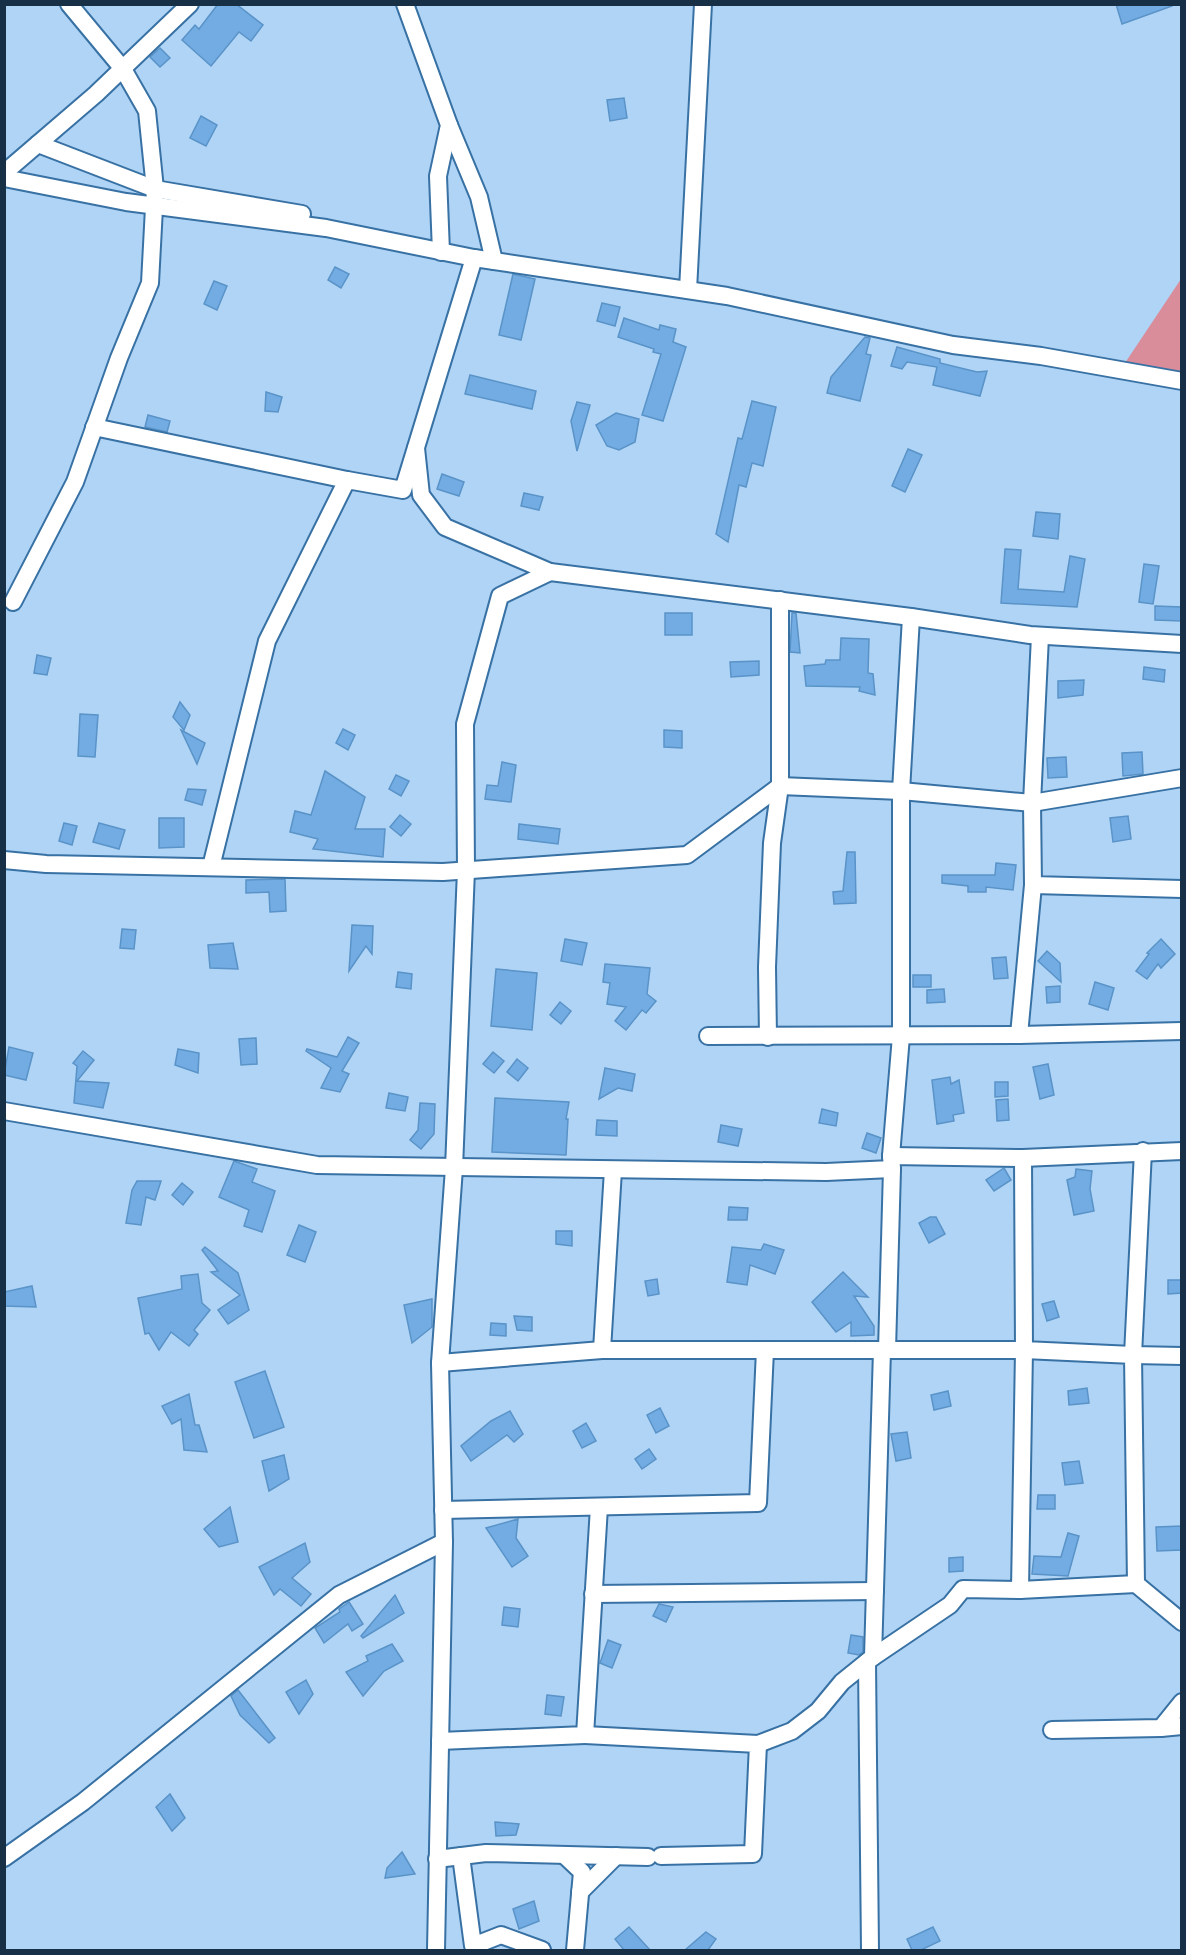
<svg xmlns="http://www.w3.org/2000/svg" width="1186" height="1955" font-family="Inter,sans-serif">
<rect width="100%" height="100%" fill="#b0d4f5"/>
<polygon fill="#d98c9a" points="1181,279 1181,375 1123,366"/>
<g fill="#72ace2" stroke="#5993c8" stroke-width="1.5">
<polygon points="218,4 236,4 263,25 251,41 239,32 211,66 182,40 195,25 199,29"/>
<polygon points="1116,4 1172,4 1172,6 1122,24"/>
<polygon points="160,48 170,58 160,67 150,57"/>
<polygon points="624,98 627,118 610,121 607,100"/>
<polygon points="201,116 217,125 206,146 190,138"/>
<polygon points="335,267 349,274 341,288 328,280"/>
<polygon points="513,274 535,279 521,340 499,335"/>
<polygon points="214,281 227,286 217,310 204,304"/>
<polygon points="602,303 620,307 615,326 597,321"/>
<polygon points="624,318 659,330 660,325 676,329 673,342 686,347 663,421 642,415 661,354 653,352 654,349 618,337"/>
<polygon points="865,337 870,338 866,354 871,355 860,401 827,393 831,377"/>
<polygon points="897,347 940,359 940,363 977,372 987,371 980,396 933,385 937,367 907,362 902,369 891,366"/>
<polygon points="470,375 536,391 532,409 465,394"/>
<polygon points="266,392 282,397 278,412 265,411"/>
<polygon points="752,401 776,407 763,466 752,463 746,487 739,485 728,542 716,534 738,438 742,439"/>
<polygon points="577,402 590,405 577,451 571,421"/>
<polygon points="616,413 639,419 635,442 619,450 607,446 596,425"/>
<polygon points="148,415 170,421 167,432 145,427"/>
<polygon points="908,449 922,455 905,492 892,486"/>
<polygon points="442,474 464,482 459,496 437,489"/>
<polygon points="524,493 543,497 539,510 521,506"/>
<polygon points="1036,512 1060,514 1058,539 1033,536"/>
<polygon points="1005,549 1021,550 1018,589 1064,592 1070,556 1085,559 1077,607 1001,603"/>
<polygon points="1144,564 1159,566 1153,604 1139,602"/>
<polygon points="1155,606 1182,607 1182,621 1155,620"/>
<rect x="665" y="613" width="27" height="22"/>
<polygon points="792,613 796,613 800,653 790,652"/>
<polygon points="841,638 869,639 868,673 873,674 875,695 859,691 860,687 806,686 804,666 825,664 826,660 840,660"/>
<polygon points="37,655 51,658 47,675 34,673"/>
<polygon points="759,661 759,675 731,677 730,662"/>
<polygon points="1144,667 1165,670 1164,682 1143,679"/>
<polygon points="1084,680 1083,695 1058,698 1058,681"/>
<polygon points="180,702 190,715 184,730 173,717"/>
<polygon points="80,714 98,715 95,757 78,756"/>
<polygon points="343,729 355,735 348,750 336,743"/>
<polygon points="181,730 205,743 197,764"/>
<polygon points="664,730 682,731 682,748 664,747"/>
<polygon points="1142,752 1143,774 1123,776 1122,753"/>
<polygon points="1066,757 1067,777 1048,778 1047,758"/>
<polygon points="502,762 516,765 511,802 485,799 487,785 498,786"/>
<polygon points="325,771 365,797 355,829 385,829 383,857 313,849 318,839 290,832 295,811 311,815"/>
<polygon points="396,775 409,781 401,796 389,789"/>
<polygon points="188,789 206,790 202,805 185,800"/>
<polygon points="400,815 411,824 401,836 390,827"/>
<polygon points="1128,816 1131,839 1113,842 1110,818"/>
<polygon points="159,818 184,818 184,847 159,848"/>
<polygon points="64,823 77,826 72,845 59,841"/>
<polygon points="99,823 125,830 119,849 93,842"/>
<polygon points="519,824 560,829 558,844 518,839"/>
<polygon points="847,852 855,852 856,903 834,904 833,892 843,891"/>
<polygon points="996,863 1016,865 1013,890 986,887 986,892 968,892 968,886 942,883 942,875 995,875"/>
<polygon points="285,879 286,911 270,912 269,892 246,893 246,880"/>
<polygon points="352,925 373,926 372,954 366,946 349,971"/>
<polygon points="122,929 136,930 134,949 120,948"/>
<polygon points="565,939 587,943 582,965 561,961"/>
<polygon points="1161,939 1175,954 1161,968 1158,964 1147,979 1136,971 1149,954 1147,953"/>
<polygon points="233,943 238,969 210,968 208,945"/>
<polygon points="1047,951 1060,963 1061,982 1038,961"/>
<polygon points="1006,957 1008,978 994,979 992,958"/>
<polygon points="605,964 650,968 647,994 656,1001 646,1013 642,1010 626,1030 615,1021 626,1007 607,1004 610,983 603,982"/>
<polygon points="496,969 537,973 532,1030 491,1026"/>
<polygon points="398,972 412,974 411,989 396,987"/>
<rect x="913" y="975" width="18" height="12"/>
<polygon points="1095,982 1114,988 1108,1010 1089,1004"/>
<polygon points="1060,986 1060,1002 1047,1003 1046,987"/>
<polygon points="944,989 945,1002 927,1003 927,990"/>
<polygon points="560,1002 571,1011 561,1024 550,1015"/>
<polygon points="348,1037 359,1043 342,1071 349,1074 340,1092 321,1088 331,1068 306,1051 307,1049 337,1057"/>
<polygon points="256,1038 257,1064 241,1065 239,1039"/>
<polygon points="9,1047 33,1053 26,1080 4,1075"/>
<polygon points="178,1049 199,1053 198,1073 175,1065"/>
<polygon points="83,1051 94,1060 77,1081 109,1083 103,1108 74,1103 77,1066 73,1063"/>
<polygon points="493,1052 504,1061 494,1073 483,1064"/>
<polygon points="517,1059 528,1068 518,1081 507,1072"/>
<polygon points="1048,1064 1054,1095 1040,1099 1033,1067"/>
<polygon points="605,1068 635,1074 632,1091 618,1088 599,1099"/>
<polygon points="950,1077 951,1084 959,1080 964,1113 953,1115 954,1121 937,1124 932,1080"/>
<polygon points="995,1082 1008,1082 1008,1096 995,1097"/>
<polygon points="389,1093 408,1097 405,1111 386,1108"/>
<polygon points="495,1098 569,1102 566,1119 568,1119 566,1155 492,1152"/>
<polygon points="1008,1099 1009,1120 997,1121 996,1100"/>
<polygon points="420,1103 435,1104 434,1134 421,1149 410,1140 418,1130"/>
<polygon points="822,1109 838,1113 836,1126 819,1123"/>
<polygon points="597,1120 617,1121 617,1136 596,1135"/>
<polygon points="721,1125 742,1129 738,1146 718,1142"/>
<polygon points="867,1133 881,1138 876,1153 862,1148"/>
<polygon points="234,1161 257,1169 252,1182 275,1191 262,1232 244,1226 249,1210 219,1197"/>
<polygon points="1004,1168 1011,1180 994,1191 986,1180"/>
<polygon points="1076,1169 1092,1171 1090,1189 1094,1211 1074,1215 1067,1180 1075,1177"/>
<polygon points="137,1181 161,1181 155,1200 146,1197 141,1225 126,1223 132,1190"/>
<polygon points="182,1183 193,1192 183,1205 172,1195"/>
<polygon points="729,1207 748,1208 747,1220 728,1220"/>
<polygon points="930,1217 936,1217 945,1234 929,1243 919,1223"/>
<polygon points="299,1225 316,1232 305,1262 287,1255"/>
<polygon points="556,1231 572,1231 572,1246 556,1244"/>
<polygon points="764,1244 784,1250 775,1274 750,1265 747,1285 727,1282 732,1247 761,1250"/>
<polygon points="205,1247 238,1273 249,1310 228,1324 218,1310 240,1295 211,1272 218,1271 202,1250"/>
<polygon points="843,1272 868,1297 854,1296 874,1326 874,1335 851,1336 851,1322 836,1332 812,1302"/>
<polygon points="198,1274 202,1303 210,1310 194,1330 198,1334 189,1346 171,1332 159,1350 149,1333 145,1334 138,1298 182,1289 181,1276"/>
<polygon points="657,1279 659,1294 648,1296 645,1281"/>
<polygon points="1168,1280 1182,1280 1182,1293 1168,1294"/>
<polygon points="32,1286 36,1307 4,1306 4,1292"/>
<polygon points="432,1299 432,1327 412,1343 404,1305"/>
<polygon points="1054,1301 1059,1317 1047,1321 1042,1304"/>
<polygon points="514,1316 532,1317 532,1331 517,1330"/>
<polygon points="491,1323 506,1324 506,1336 490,1335"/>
<polygon points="265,1371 284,1427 254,1438 235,1382"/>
<polygon points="1087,1388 1089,1403 1069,1405 1068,1391"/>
<polygon points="948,1391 951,1406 934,1410 931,1395"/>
<polygon points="189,1394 195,1425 199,1425 207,1452 184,1450 181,1419 172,1424 162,1406"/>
<polygon points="660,1408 669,1426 656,1433 647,1415"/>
<polygon points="510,1411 523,1434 514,1442 507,1435 471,1461 461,1446 491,1421"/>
<polygon points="586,1423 596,1441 582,1448 573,1431"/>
<polygon points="907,1432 911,1458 896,1461 891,1434"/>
<polygon points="649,1449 656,1459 642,1469 635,1459"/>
<polygon points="284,1455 289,1479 269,1491 262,1461"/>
<polygon points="1079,1461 1083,1483 1065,1485 1062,1463"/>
<polygon points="1038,1495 1055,1495 1055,1509 1037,1509"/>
<polygon points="230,1507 238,1542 219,1547 204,1529"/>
<polygon points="518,1519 516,1538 528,1556 512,1567 486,1528"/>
<polygon points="1182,1526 1182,1550 1157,1551 1156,1527"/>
<polygon points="1068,1533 1079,1536 1068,1576 1032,1574 1034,1556 1061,1557"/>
<polygon points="305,1543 310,1562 292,1578 311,1594 301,1606 280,1589 274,1595 259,1567"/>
<polygon points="963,1557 963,1571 949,1572 949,1558"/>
<polygon points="395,1595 404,1613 363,1638 361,1636"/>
<polygon points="349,1602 363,1624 352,1631 348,1624 324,1643 315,1628 340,1612 339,1609"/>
<polygon points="659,1604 673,1607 666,1622 653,1616"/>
<polygon points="504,1607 520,1609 518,1627 502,1625"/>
<polygon points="851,1635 863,1637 863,1652 859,1655 848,1653"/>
<polygon points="608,1640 621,1645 612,1668 600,1663"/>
<polygon points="392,1644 403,1661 384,1671 363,1696 346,1672 368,1661 366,1656"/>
<polygon points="306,1680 313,1694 299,1714 286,1692"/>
<polygon points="238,1690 275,1738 269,1743 240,1715 231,1696"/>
<polygon points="547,1695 564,1697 561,1716 545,1714"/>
<polygon points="170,1794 185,1818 172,1831 156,1807"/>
<polygon points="495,1822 519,1824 516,1835 496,1836"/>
<polygon points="402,1852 415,1874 385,1878 387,1868"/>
<polygon points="534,1901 539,1921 519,1929 513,1909"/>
<polygon points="629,1927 650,1950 624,1950 615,1939"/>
<polygon points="933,1927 940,1941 921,1950 912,1950 907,1939"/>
<polygon points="706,1932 716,1939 708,1950 685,1950"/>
</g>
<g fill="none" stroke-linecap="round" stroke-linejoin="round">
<defs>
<g id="minor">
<polyline points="405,4 449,125 438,176 441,252"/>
<polyline points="449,125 479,197 494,261"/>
<polyline points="38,144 155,189 302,214"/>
<polyline points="4,173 96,94 190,4"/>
<polyline points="4,178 126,202 326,228 474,258 727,296 953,345 1041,356 1182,381"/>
<polyline points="688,290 703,4"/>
<polyline points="94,427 347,480"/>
<polyline points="416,448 421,495 445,527 550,572 500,596 465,724 466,870 454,1168 440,1363 444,1542 436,1950"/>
<polyline points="550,572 911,617 1030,635 1182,644"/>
<polyline points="13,602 75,482 119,358 150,283 155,189 147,111 123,69 69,4"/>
<polyline points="1040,636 1032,803 1033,885 1182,889"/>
<polyline points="4,860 46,864 443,872 687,855 780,786 901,791 1032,803 1182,778"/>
<polyline points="211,867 267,641 347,480 403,490 474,258"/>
<polyline points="1019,1035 1033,885"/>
<polyline points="708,1036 1019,1035 1182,1031"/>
<polyline points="768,1037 767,967 772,843 780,786 780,600"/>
<polyline points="4,1111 317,1165 826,1172 892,1169 891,1156 1023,1158 1182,1151"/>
<polyline points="1143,1151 1133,1355 1182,1356"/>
<polyline points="891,1156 901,1036 901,791 911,617"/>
<polyline points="613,1170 602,1350 887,1350"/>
<polyline points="440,1363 602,1350"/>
<polyline points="443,1510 758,1503 765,1350"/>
<polyline points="1136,1584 1182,1622"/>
<polyline points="1020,1590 1136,1584 1133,1355 1024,1350 1023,1158"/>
<polyline points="593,1594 875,1591"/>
<polyline points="873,1657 950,1605 963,1589 1020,1590 1024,1350 887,1350 892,1169"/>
<polyline points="867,1662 870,1950"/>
<polyline points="1161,1728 1182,1726"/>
<polyline points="1052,1730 1161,1728 1182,1702"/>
<polyline points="585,1735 758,1744 753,1854 661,1856"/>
<polyline points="440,1741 585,1735 599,1507"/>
<polyline points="758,1744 792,1731 818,1711 842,1682 873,1657 882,1350"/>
<polyline points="564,1855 582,1872 575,1950"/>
<polyline points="461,1856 473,1946 501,1935 542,1950"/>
<polyline points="4,1858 83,1802 339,1595 444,1542"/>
<polyline points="437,1859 486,1853 648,1857"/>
<polyline points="580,1892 616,1856"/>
</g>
</defs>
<use href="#minor" stroke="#3871a4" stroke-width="20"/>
<use href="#minor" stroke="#fff" stroke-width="16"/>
</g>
<rect width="1186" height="1955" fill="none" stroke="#173045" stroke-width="12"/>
</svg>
